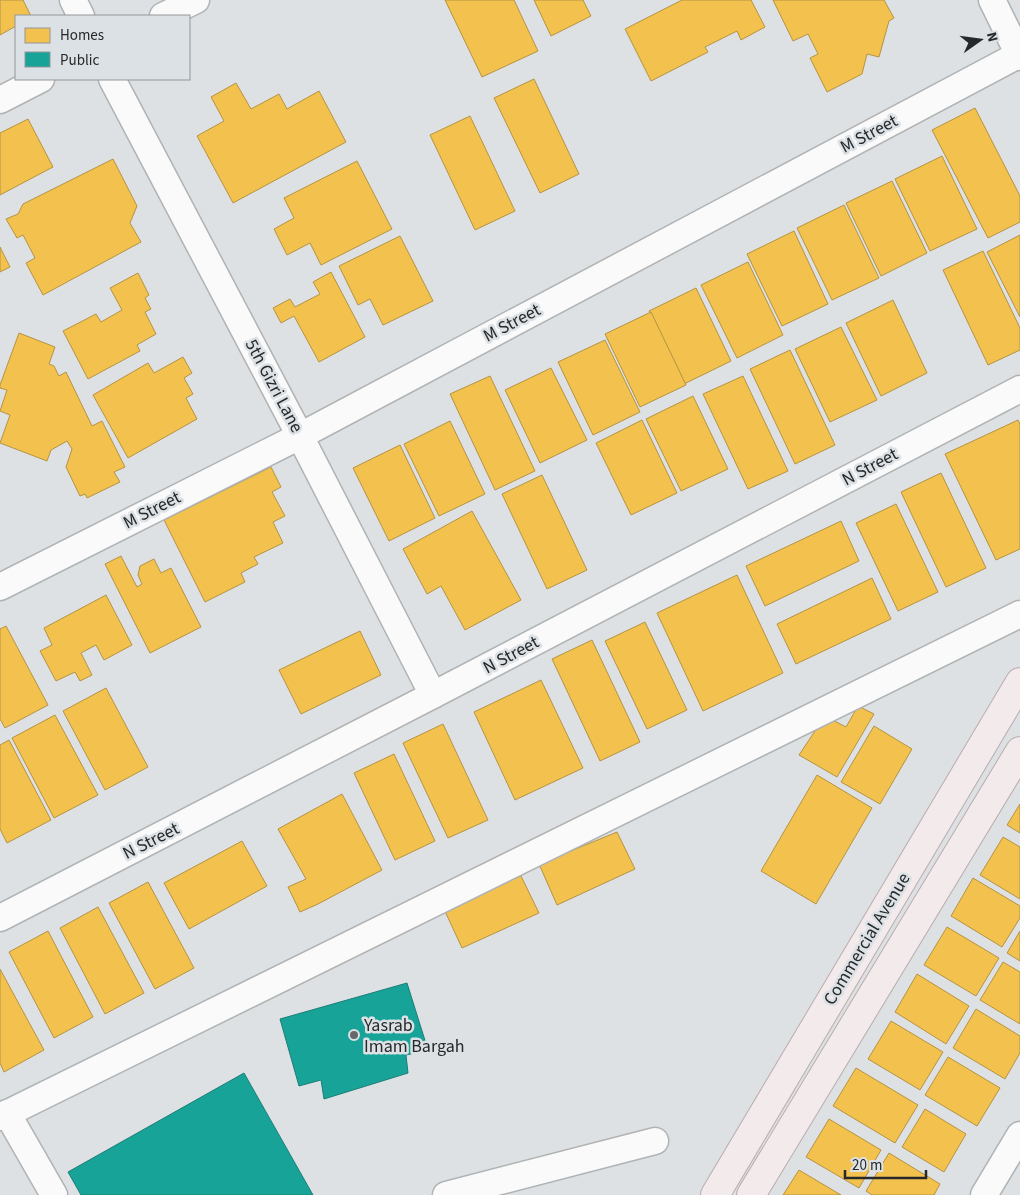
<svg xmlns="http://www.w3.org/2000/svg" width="1020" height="1195" font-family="'Source Sans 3',sans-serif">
<rect width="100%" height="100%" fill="#dee1e3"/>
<g fill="#f2c14e" stroke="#b59343">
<polygon points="0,0 23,0 31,16 16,16 16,26 0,35"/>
<polygon points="445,0 514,0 538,51 482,77"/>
<polygon points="534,0 583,0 591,16 551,36"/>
<polygon points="682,0 751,0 765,27 741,40 737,31 705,47 708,52 651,81 625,29"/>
<polygon points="773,0 884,0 894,18 889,21 879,57 867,54 862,74 827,92 810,58 818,54 808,34 793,41"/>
<polygon points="534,79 579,174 540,193 494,98"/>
<polygon points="236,83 251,109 279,94 287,109 319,91 346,142 233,203 197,136 224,121 211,97"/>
<polygon points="975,108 1020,196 1020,222 988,238 932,130"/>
<polygon points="470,116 515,211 475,230 430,135"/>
<polygon points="28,119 53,167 0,195 0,133"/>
<polygon points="942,156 977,229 930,251 895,179"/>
<polygon points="113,159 137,206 130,223 141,242 43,295 26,263 35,258 23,235 17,238 6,219 18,214 23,204"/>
<polygon points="357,161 392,229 321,265 310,243 287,255 274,229 294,218 284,198"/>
<polygon points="892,181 927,253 881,276 846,203"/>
<polygon points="844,205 879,278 832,300 797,228"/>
<polygon points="794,231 828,304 782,326 747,254"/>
<polygon points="1020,235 1020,317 987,252"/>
<polygon points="400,236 433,301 383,325 370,299 358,305 339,266"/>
<polygon points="0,247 10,267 0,272"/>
<polygon points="983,251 1020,328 1020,350 988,365 943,270"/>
<polygon points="748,262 783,335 737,358 701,285"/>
<polygon points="331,272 365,337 319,362 294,316 281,323 273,308 290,299 295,307 320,294 313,282"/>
<polygon points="138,273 149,295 145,298 151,309 145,312 156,334 137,345 140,351 88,379 63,331 96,314 101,322 122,310 110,288"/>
<polygon points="696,288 731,361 684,384 649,311"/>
<polygon points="893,300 927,373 881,396 846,323"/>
<polygon points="651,312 686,385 640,407 605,334"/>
<polygon points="841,327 877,400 830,422 795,349"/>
<polygon points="19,333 55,347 49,364 54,366 59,376 66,372 92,426 102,421 125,467 114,472 120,482 87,498 85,494 80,496 66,467 72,449 67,441 51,450 47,461 0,443 10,415 0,411 7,390 0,388 0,385"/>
<polygon points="605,340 640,412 593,435 558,362"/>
<polygon points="790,350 835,445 795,464 750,369"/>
<polygon points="183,357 192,373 184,378 193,394 186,398 197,419 128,458 93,395 148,363 154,373"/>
<polygon points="551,368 587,440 540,463 505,390"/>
<polygon points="490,376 535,471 495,490 450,394"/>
<polygon points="743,376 788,471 748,489 703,394"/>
<polygon points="693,396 728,469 681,491 646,419"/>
<polygon points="642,420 677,493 631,515 596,443"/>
<polygon points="1018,420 1020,424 1020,549 996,560 945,454"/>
<polygon points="450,421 485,494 439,516 404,444"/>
<polygon points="400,445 435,518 389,541 353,468"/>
<polygon points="271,467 281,487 272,492 285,516 273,522 283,543 254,557 258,564 241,573 245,582 205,602 164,520"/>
<polygon points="941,473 986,568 946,587 901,492"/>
<polygon points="542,475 587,570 547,589 502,494"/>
<polygon points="896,504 938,592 898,611 856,523"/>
<polygon points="472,511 521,600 465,630 441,586 427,594 403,549"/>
<polygon points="841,521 859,561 765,606 746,566"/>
<polygon points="121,556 137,587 142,584 138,575 140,566 154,559 161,573 171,568 201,627 150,653 105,564"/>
<polygon points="737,575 783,673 703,711 657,613"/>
<polygon points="872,578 891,619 796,664 777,624"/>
<polygon points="106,595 132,645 104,660 96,645 81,653 92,675 80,681 75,672 56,681 40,651 52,645 44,628"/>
<polygon points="645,622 687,710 647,729 605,641"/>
<polygon points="6,626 48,705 5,728 0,719 0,629"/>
<polygon points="360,631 381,675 301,714 279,670"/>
<polygon points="592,640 640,742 600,761 552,659"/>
<polygon points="541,680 583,768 515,800 474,712"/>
<polygon points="106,688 148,767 105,790 63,711"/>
<polygon points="858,706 874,714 837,777 799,755 825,716 846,727"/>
<polygon points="55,715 98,795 54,818 12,738"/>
<polygon points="443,724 488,820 448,838 403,743"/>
<polygon points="874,726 912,749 880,804 841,782"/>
<polygon points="9,740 51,820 7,843 0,829 0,745"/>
<polygon points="394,754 435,841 395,860 354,773"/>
<polygon points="817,775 872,808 816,904 761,871"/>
<polygon points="342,794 382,870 318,904 300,912 288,887 306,879 278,829"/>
<polygon points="1020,804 1020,833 1007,825"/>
<polygon points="617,832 635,869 557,905 539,864"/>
<polygon points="1003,837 1020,847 1020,899 980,875"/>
<polygon points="242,841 267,886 189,929 164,883"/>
<polygon points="521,876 539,913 462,948 443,907"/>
<polygon points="973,878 1020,906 1020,918 1002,947 951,916"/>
<polygon points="148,882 194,968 155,989 109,903"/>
<polygon points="98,907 144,993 105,1014 60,928"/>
<polygon points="947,927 999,958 976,996 924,965"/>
<polygon points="48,931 93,1017 54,1038 9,952"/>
<polygon points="1020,931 1020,961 1007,953"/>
<polygon points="1003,962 1020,972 1020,1024 980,1000"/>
<polygon points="0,969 44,1050 4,1072 0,1063"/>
<polygon points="917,974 969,1006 946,1044 895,1012"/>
<polygon points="976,1009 1020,1036 1020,1053 1005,1079 953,1048"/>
<polygon points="891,1021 943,1052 920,1090 868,1059"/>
<polygon points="948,1057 1000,1088 977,1126 925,1095"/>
<polygon points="856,1068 918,1105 895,1143 833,1106"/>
<polygon points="925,1109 966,1134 944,1172 902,1147"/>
<polygon points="829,1119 881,1150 859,1188 806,1157"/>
<polygon points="889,1153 940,1184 934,1195 872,1195 866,1191"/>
<polygon points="799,1170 841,1195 783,1195"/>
</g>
<g fill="#17a398" stroke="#1c7e77">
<polygon points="407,983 428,1050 406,1055 408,1073 324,1099 321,1080 299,1086 280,1019"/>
<polygon points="244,1073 313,1195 81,1195 68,1172"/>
</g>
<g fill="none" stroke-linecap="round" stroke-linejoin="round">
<defs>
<g id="minor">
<polyline points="73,0 81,16"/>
<polyline points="992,0 1020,57"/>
<polyline points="163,16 196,0"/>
<polyline points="112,79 300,436 433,695"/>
<polyline points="0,100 41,79"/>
<polyline points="0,587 300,436 1020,54"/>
<polyline points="0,918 433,695 1020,389"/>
<polyline points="7,1113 54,1195"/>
<polyline points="0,1117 1020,614"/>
<polyline points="446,1195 655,1141"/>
<polyline points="984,1195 1020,1135"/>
</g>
<g id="major">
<polyline points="715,1195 1020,682"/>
<polyline points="751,1195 1020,751"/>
</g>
</defs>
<use href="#minor" stroke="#b0b3b4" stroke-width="29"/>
<use href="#major" stroke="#b9acad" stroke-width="30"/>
<use href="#minor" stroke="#fafafb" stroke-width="26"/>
<use href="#major" stroke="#f2eaeb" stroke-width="28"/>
</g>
<circle fill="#66696a" stroke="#dce1e5" stroke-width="2" cx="354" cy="1035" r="5"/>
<g text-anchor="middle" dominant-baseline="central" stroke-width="5" stroke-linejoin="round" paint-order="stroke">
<g font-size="18" fill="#262829" stroke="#dce1e5">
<text transform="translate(869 134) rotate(-28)">M Street</text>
<text transform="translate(512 323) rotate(-28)">M Street</text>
<text transform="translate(274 386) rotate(62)">5th Gizri Lane</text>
<text transform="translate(870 467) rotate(-28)">N Street</text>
<text transform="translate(152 510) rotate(-27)">M Street</text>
<text transform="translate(511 655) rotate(-28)">N Street</text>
<text transform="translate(151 841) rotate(-27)">N Street</text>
<text transform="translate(867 939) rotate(-59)">Commercial Avenue</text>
</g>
<g font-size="18" fill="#262829" stroke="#dce1e5" text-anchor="start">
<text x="364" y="1025">Yasrab<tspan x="364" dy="21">Imam Bargah</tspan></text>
</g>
</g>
<rect x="15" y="15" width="175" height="65" fill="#dce1e5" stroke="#93979a"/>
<rect x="25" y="28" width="25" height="15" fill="#f2c14e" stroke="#93979a"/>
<text x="60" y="40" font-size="15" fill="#262829">Homes</text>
<rect x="25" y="52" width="25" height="15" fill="#17a398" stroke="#93979a"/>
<text x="60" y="65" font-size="15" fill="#262829">Public</text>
<g transform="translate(980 40) rotate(76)" stroke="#dce1e5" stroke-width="4" paint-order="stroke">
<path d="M0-4L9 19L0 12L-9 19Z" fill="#262829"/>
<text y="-8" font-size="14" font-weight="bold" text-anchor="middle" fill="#262829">N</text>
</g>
<path d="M845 1170v8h81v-8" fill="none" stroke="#262829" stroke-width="2.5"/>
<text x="852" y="1170" font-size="15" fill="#262829" stroke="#dce1e5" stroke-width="4" paint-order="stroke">20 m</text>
</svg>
